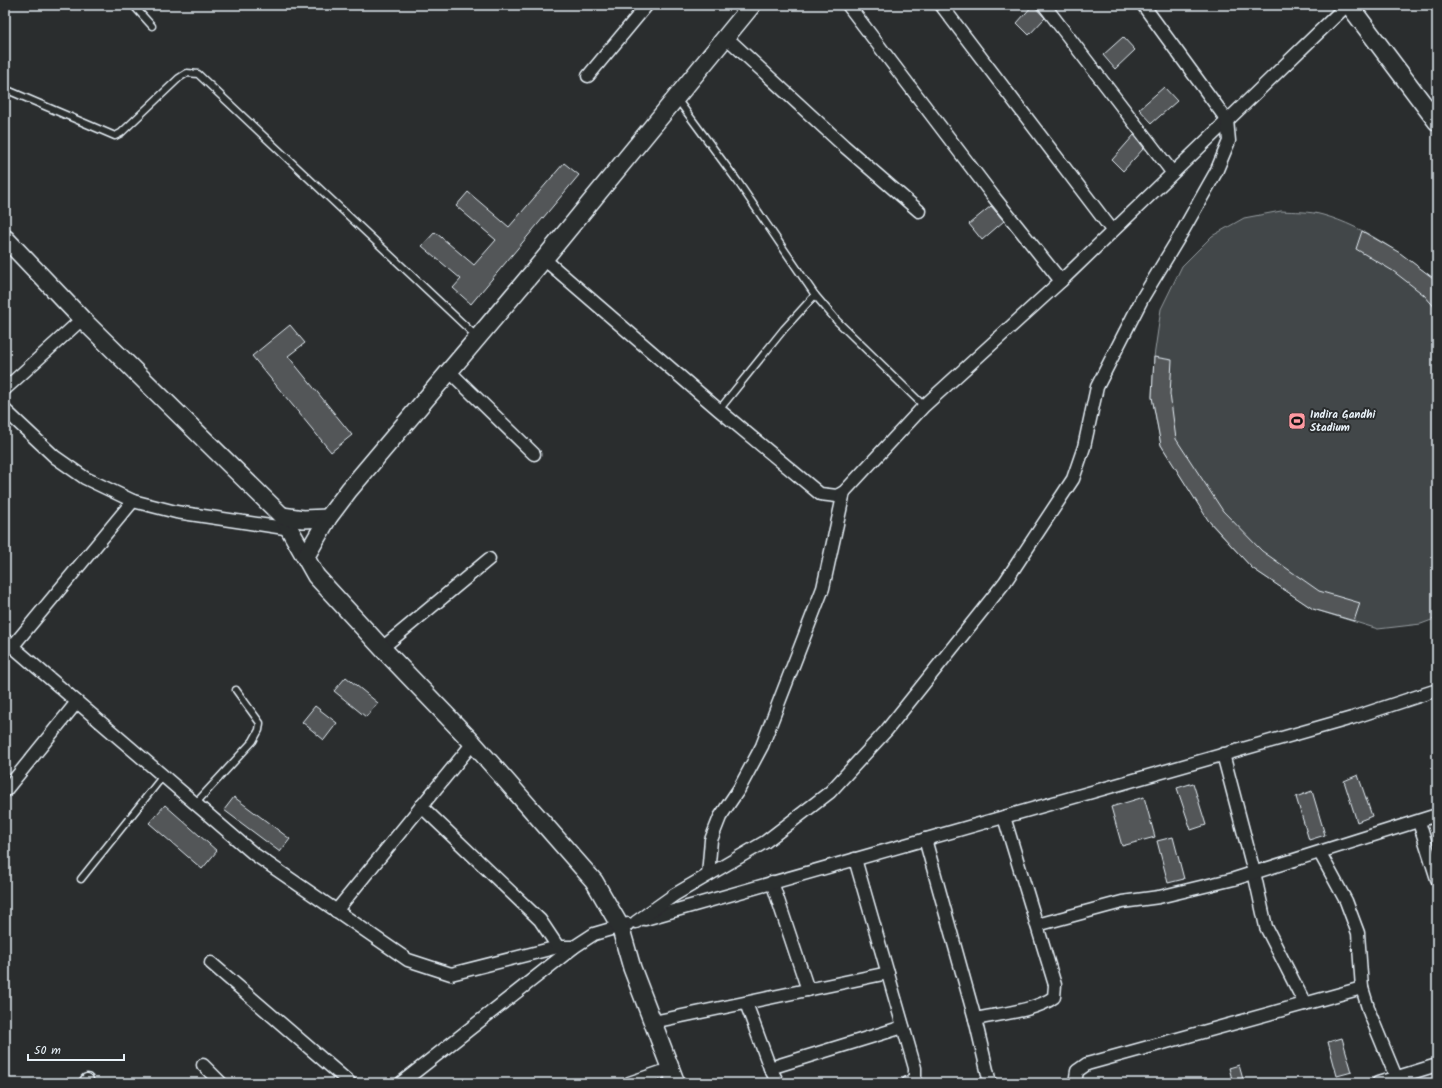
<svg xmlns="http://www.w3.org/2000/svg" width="1442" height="1088" font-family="Kalam,sans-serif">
<rect width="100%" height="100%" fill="#2a2d2e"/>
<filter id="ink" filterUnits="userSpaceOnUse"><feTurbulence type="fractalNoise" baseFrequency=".025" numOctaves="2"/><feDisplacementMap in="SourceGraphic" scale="8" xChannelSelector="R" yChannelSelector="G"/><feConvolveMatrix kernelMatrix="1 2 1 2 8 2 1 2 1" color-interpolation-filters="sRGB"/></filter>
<g filter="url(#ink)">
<path fill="#424648" stroke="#959ca0" d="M 1281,211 C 1294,212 1310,211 1323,215 C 1366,227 1402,255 1437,281 L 1437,618 L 1421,624 L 1378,629 L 1313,609 L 1252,568 L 1211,524 L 1161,445 L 1152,397 L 1154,357 L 1161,309 L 1182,266 L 1212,236 L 1244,218 Z"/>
<g fill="#535759" stroke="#e8f1f8">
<polygon points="1033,5 1045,18 1029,35 1017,23"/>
<polygon points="1123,37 1135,50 1115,69 1103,55"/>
<polygon points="1164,87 1177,101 1152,123 1139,109"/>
<polygon points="1134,135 1144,148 1123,171 1112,160"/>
<polygon points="564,163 579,175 471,304 453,288 461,279 422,246 435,232 474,265 496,240 456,206 468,192 509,227"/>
<polygon points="991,206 1004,221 982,240 969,224"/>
<polygon points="1362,231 1400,253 1437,281 1437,310 1424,295 1393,271 1356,249"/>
<polygon points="290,325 305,343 288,356 352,435 331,452 252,356"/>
<polygon points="1154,357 1172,360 1170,394 1176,439 1223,511 1262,551 1319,591 1360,603 1354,621 1313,609 1252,568 1208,520 1161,445 1152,397"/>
<polygon points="346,677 378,703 366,717 334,691"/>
<polygon points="315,706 337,723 324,740 302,722"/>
<polygon points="1358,775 1372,816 1357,822 1344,781"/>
<polygon points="1193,783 1206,825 1191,830 1177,788"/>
<polygon points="1312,791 1325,835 1309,840 1296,797"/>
<polygon points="234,797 290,839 280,852 224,810"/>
<polygon points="1144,797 1155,837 1122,846 1111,807"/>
<polygon points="165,805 217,851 202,869 149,823"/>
<polygon points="1173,837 1184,879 1168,883 1157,841"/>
<polygon points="1342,1038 1352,1072 1337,1076 1328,1042"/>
<polygon points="1239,1065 1244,1083 1233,1083 1229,1068"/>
</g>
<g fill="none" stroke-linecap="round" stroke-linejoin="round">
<defs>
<g id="lane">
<polyline points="133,5 152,26"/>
<polyline points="5,89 115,136 121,133 179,78 187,73 198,74 477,337"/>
<polyline points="677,99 738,182 815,295 837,321 924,406"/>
<polyline points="719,410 784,329 815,295"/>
<polyline points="195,804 253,741 259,730 260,723 236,690"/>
<polyline points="81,879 163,776"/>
</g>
<g id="street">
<polyline points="848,5 993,196 1061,281"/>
<polyline points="941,5 1112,230"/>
<polyline points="1044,5 1172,172"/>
<polyline points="727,38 844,146 919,211"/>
<polyline points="588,76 647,5"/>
<polyline points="544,259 719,410 820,494 837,496 844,492 924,406 1061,281 1347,5"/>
<polyline points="450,372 534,454"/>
<polyline points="5,389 82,319"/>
<polyline points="5,410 55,457 85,478 133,501 176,512 291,529"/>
<polyline points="5,640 254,854 408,960 451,974 558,947 574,947"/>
<polyline points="12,647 133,501"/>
<polyline points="382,648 489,559"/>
<polyline points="1223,754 1254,872 1266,927 1305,1004"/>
<polyline points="5,791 77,702"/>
<polyline points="421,806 540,920 558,947"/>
<polyline points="1419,822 1437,879"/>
<polyline points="925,839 975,1019 990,1083"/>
<polyline points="1320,853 1346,901 1358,933 1362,988 1370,1014 1396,1077"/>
<polyline points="855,859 915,1068 915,1078 908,1083"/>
<polyline points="708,875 711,840 720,817 739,789 762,746 823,588 844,492"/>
<polyline points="772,882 808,990"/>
<polyline points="336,911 473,743"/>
<polyline points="645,919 1352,718 1437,690"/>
<polyline points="636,922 674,895 765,842 830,792 886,731 1005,582 1073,479 1084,447 1097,387 1143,297 1181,234 1216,172 1229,141 1227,120 1143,5"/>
<polyline points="1037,925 1122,902 1159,897 1234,879 1437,815"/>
<polyline points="211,963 350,1083"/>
<polyline points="746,1003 770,1068 778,1083"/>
<path d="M 975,1019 C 998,1014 1036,1011 1054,997 L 1055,985 L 1004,817"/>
<polyline points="653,1022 888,973"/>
<polyline points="203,1065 221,1083"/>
<polyline points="770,1068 903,1027"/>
<polyline points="85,1083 87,1080"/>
<polyline points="401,1083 574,947 594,934 628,924"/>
<polyline points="629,1083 670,1069"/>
<polyline points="1075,1083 1077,1071 1087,1064 1362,988"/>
<polyline points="1378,1083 1437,1065"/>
</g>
<g id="secondary">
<polyline points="1349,5 1437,122"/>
<polyline points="5,238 82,319 282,516 316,576 382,648 473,743 594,881 620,926 632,968 676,1083"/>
<polyline points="282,516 303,519 328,518"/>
<polyline points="306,556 328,518 349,490 544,259 752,5"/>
</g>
</defs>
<use href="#lane" stroke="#e8f1f8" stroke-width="9"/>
<use href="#street" stroke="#e8f1f8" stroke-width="15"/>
<use href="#secondary" stroke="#e8f1f8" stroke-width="20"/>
<use href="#lane" stroke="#2a2d2e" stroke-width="6"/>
<use href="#street" stroke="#2a2d2e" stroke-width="12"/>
<use href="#secondary" stroke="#2a2d2e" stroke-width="17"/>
</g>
</g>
<defs>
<symbol id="stadium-square" viewBox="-11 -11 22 22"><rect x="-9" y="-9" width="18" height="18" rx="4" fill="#ff9aa2" stroke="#2a2d2e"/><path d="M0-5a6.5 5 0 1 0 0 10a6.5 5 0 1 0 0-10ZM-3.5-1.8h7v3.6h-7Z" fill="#111"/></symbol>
</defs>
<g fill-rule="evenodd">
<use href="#stadium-square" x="1287" y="411" width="20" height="20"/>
</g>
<g text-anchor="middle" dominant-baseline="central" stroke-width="4" stroke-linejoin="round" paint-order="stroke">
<g font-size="11" font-weight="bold" fill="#e8f1f8" stroke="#2a2d2e" text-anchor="start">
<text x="1310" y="415">Indira Gandhi<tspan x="1310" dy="13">Stadium</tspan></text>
</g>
</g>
<rect width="1442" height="1088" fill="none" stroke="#2a2d2e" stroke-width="20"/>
<rect x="10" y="10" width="1422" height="1068" fill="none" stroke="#e8f1f8" stroke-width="1.5" filter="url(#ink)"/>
<path d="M28 1054v6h96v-6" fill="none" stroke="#e8f1f8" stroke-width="2"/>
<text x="34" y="1054" font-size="12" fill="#e8f1f8" stroke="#2a2d2e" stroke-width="3" paint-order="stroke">50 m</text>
</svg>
